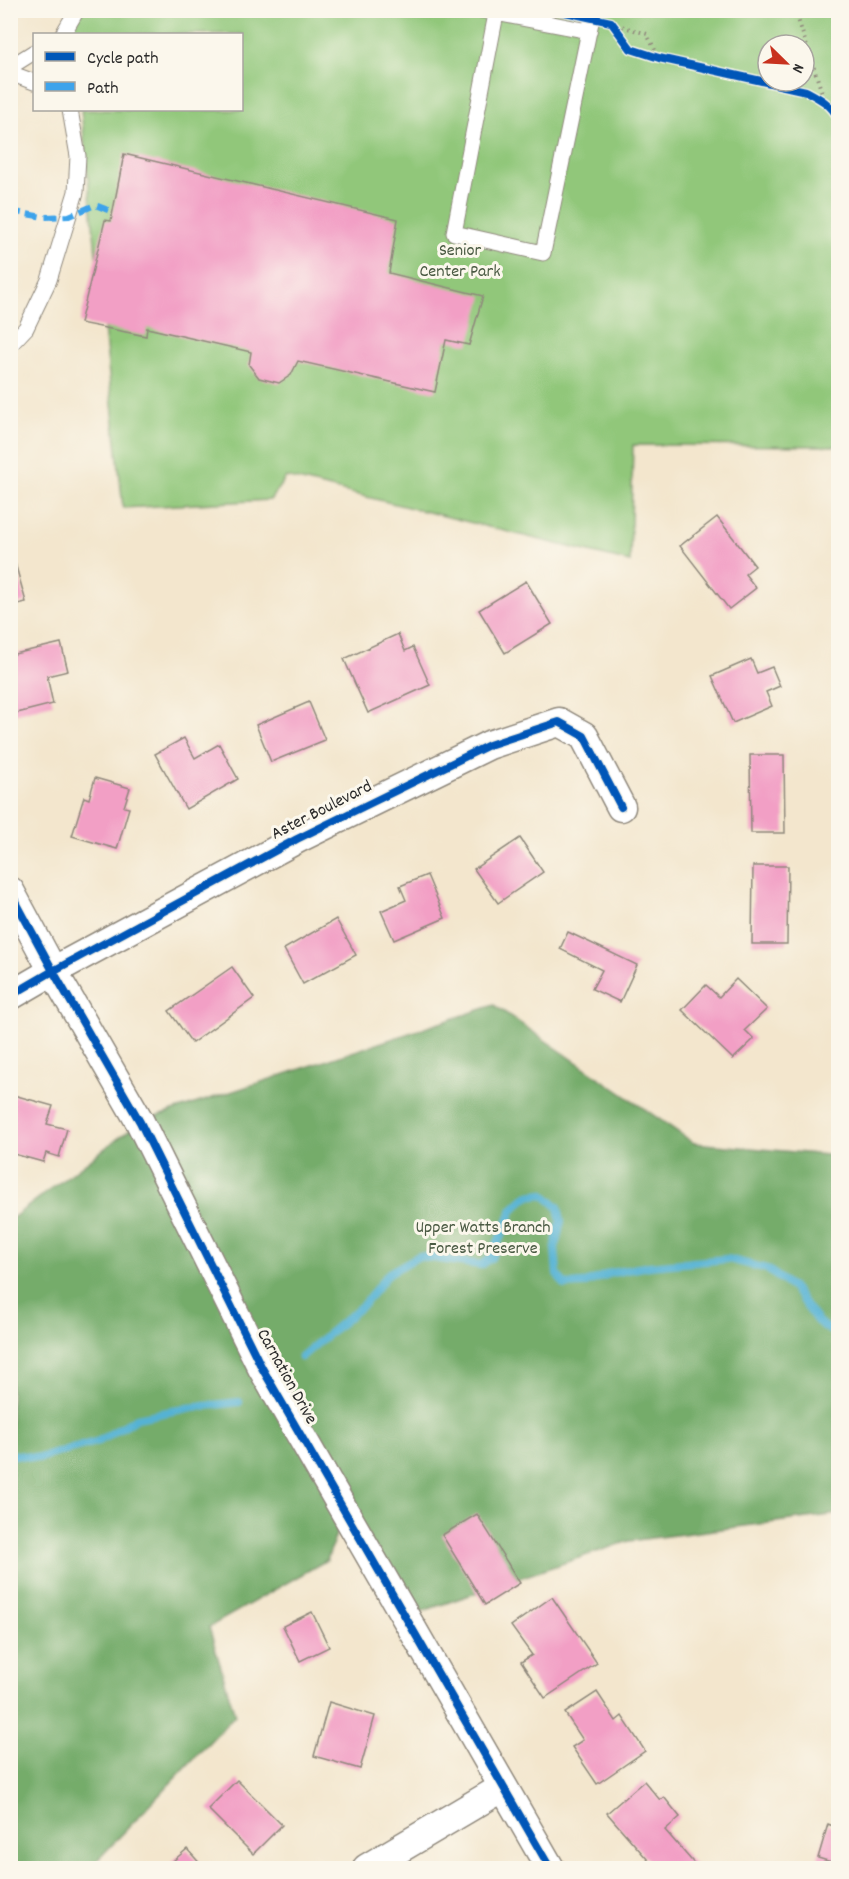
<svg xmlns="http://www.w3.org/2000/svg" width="849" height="1879" font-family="Dekko,sans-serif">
<rect width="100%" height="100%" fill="#fbf7ec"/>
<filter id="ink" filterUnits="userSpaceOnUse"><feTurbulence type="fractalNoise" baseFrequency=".0167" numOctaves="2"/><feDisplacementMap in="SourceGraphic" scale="12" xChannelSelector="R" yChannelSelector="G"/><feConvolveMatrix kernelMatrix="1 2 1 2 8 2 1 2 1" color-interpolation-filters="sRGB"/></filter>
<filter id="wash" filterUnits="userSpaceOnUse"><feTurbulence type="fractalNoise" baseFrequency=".008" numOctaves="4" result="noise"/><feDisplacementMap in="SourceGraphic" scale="24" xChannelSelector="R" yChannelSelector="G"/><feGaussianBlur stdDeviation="1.35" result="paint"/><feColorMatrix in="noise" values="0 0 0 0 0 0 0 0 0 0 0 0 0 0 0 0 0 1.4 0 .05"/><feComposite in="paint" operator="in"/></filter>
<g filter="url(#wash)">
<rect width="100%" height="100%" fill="#f3e6cd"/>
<path fill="#91c77a" stroke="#5e7952" stroke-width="1.5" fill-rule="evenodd" d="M 69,11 L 838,11 L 838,446 L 633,445 L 630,562 L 286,477 L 270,500 L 123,508 L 81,110 L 242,110 L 242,34 L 72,34 ZM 768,45 L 804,45 L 804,81 L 768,81 Z"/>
<polygon fill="#74ac6a" stroke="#506c4a" stroke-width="1.5" points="494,1005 694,1143 838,1156 838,1514 629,1541 405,1617 344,1512 327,1560 209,1627 235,1715 90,1868 11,1868 11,1219 140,1122"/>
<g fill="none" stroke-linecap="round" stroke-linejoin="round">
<g stroke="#55b2d4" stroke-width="8">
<polyline points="301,1357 364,1304 389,1273 419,1256 481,1265 491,1258 513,1209 527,1196 543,1194 558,1207 561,1221 555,1248 557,1274 565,1285 583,1284 611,1273 649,1266 728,1259 767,1269 794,1289 817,1321 838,1336"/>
<polyline points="10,1454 39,1458 99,1441 137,1418 188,1408 239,1402"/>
</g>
</g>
<g id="blocks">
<g fill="#f29fc5">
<polygon points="124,154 398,219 389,273 483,296 469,345 446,340 435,392 298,361 291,375 279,383 259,378 249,365 251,352 147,328 146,336 80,323 105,220 111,221"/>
<polygon points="717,517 755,566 745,574 756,588 729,609 680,546"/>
<polygon points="10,545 26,602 10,606"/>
<polygon points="526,581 552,624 505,653 479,610"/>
<polygon points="398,634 405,651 413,647 430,685 368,713 344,659"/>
<polygon points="61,643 68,671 47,676 53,704 13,714 10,704 10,655"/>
<polygon points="751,659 757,673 772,667 780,686 766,692 772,706 733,723 712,676"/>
<polygon points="309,702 325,740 271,762 256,725"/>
<polygon points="184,738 195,758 219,744 238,779 186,809 155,754"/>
<polygon points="750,755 784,755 785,833 751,833"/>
<polygon points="95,778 130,788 124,807 129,808 117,849 72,836 84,797 89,799"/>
<polygon points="520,838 543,872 498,903 474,869"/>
<polygon points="753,866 788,866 787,944 752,944"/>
<polygon points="427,875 445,918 394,940 381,911 406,900 400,886"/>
<polygon points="336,919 356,955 303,984 284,949"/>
<polygon points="568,932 637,965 620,1002 592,989 602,970 560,949"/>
<polygon points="232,967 254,998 192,1043 169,1011"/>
<polygon points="736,979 767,1009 745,1030 754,1039 733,1059 682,1010 706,985 719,997"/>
<polygon points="10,1094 53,1106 47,1124 67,1129 59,1157 46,1153 43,1162 10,1153"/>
<polygon points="477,1514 520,1583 485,1605 442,1535"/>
<polygon points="552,1597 597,1663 545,1698 521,1662 532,1655 511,1626"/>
<polygon points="312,1612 329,1647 300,1661 283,1626"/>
<polygon points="597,1692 616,1721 622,1716 645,1751 597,1784 572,1747 583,1740 565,1713"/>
<polygon points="329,1702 375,1716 360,1769 314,1756"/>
<polygon points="237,1780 282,1825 253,1854 208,1809"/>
<polygon points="644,1781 660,1800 664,1797 680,1817 665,1830 698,1868 655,1868 607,1813"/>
<polygon points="828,1824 838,1828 838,1864 818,1858"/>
<polygon points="187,1849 204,1868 165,1868"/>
</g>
</g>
</g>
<g filter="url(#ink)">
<use href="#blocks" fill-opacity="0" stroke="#8f887c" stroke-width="1.5"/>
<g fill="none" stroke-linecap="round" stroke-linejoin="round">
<defs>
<g id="lane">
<polyline points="480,10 589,31 543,253 454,233 496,14 497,10"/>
<polyline points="589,31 594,10"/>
<polyline points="63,34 77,10"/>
<polyline points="10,67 34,52"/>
<polyline points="10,73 34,82"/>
<polyline points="10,345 26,328 49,280 76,192 78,156 70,110"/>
</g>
<g id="street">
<polyline points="10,891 53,971 140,1122 262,1368 550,1868"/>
<polyline points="10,996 53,971 297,839 489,745 559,722 584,736 621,807"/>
<polyline points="367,1868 502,1788"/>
</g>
</defs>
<use href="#lane" stroke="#8f887c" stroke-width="17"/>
<use href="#street" stroke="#8f887c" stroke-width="31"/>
<g stroke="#8f887c" stroke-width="4" stroke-dasharray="1.5 4.5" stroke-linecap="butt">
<polyline points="795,10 825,102"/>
<polyline points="611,23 647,34 659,58"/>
</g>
<use href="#lane" stroke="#fff" stroke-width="15"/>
<use href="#street" stroke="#fff" stroke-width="28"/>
<polyline stroke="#3ea3eb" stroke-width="6" stroke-dasharray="12 6" stroke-linecap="butt" points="10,211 43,217 69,216 95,205 113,212"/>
<defs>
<g id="cycleway">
<path d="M 556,10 L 611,22 L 631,49 L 659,58 L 806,91 C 819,98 831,104 838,118"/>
<polyline points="10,891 53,971 140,1122 262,1368 550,1868"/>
<polyline points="10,996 53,971 297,839 489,745 559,722 584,736 621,807"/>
</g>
</defs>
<use href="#cycleway" stroke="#fbf7ec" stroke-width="11"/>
<use href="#cycleway" stroke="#0057b8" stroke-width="8"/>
</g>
</g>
<g text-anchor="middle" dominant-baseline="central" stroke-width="6" stroke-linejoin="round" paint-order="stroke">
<g font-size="18" fill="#4a5a43" stroke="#fbf7ec">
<text x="460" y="251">Senior<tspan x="460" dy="21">Center Park</tspan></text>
<text x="483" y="1228">Upper Watts Branch<tspan x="483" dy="21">Forest Preserve</tspan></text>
</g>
<g font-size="18" fill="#2b2b2b" stroke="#fbf7ec">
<text transform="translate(322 811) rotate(-27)">Aster Boulevard</text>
<text transform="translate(286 1377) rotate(61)">Carnation Drive</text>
</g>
</g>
<rect width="849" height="1879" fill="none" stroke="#fbf7ec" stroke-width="36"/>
<rect x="33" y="33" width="210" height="78" fill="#fbf7ec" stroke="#a8a59f" stroke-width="1.5"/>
<rect x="45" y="52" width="30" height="9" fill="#0057b8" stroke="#a8a59f" stroke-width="1.5"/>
<text x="87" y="63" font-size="18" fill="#2b2b2b">Cycle path</text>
<rect x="45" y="82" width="30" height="9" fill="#3ea3eb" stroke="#a8a59f" stroke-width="1.5"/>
<text x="87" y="93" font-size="18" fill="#2b2b2b">Path</text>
<g transform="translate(786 63) rotate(114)"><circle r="28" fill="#fbf7ec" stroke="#a8a59f" stroke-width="1.5"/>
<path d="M0-4.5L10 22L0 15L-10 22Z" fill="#c8321e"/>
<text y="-9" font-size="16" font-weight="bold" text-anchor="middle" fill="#2b2b2b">N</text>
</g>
</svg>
